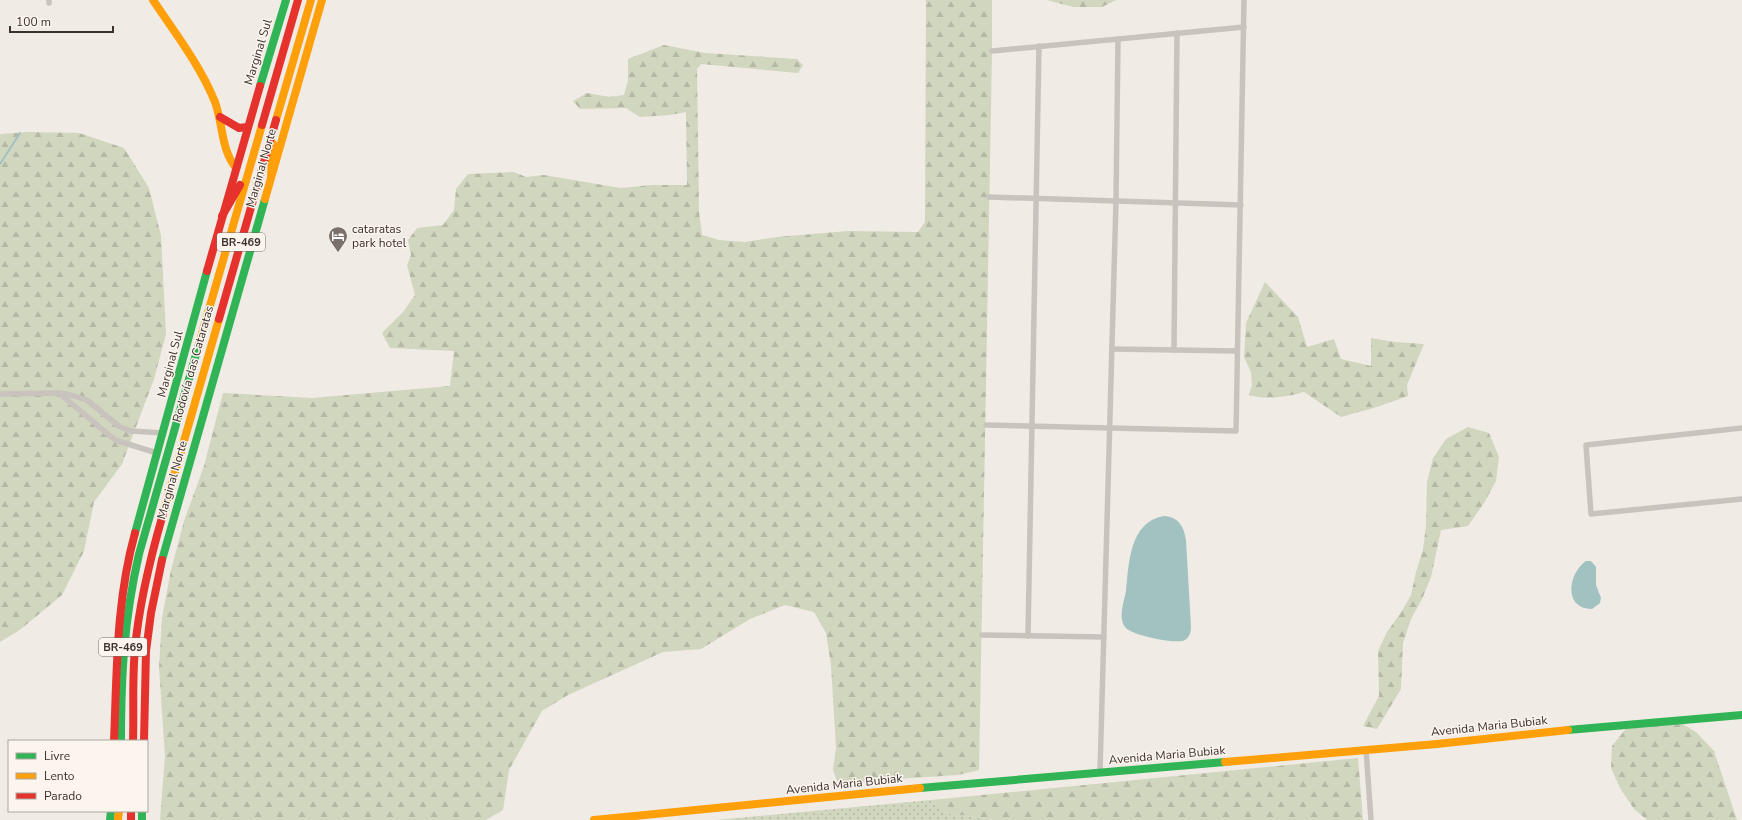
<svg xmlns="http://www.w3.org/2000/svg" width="1742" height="820" font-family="'Nunito Sans',sans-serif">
<defs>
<pattern id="grass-dots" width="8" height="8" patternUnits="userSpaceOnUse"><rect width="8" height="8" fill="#d1d6bf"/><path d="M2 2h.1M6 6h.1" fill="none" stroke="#b4b8a4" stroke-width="1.8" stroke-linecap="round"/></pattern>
<pattern id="forest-firs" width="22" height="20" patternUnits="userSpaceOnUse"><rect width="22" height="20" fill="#d1d6bf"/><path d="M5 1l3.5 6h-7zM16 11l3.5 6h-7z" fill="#b4b8a4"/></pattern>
</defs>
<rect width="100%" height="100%" fill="#f0ebe5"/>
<polygon fill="url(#grass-dots)" points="931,800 948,813 993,820 716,820"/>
<g fill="url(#forest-firs)">
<polygon points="926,0 992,0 992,51 979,770 958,775 849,782 837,781 833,770 836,748 831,665 826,633 814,612 785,605 750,619 701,649 663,652 568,695 542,711 509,770 503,810 486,820 160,820 165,756 159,667 162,618 171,570 184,521 204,466 223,393 312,398 450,386 454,351 390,348 382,333 403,312 415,295 407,265 411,255 408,240 417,228 443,225 454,210 456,189 468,174 514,172 526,177 544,175 621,188 652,185 687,185 686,112 670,115 640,117 626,108 580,109 573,101 587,93 609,97 624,95 628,80 628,59 664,45 705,53 797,59 803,65 798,73 701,64 697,69 699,212 702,235 719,240 745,242 777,237 848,231 918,232 925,222"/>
<polygon points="1047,0 1116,0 1102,7 1073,7"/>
<polygon points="28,132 79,133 124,148 149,188 161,236 166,334 154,379 122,464 94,502 84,551 62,595 21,629 0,642 0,134"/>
<path d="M 1265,282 L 1298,317 L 1307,347 L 1334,339 L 1341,359 L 1371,366 L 1371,338 L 1395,342 L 1424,344 L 1407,385 L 1408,396 L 1377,407 L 1341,417 L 1304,392 C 1288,397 1265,400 1249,395 L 1252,385 L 1251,372 L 1244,357 L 1246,323 Z"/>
<polygon points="1468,427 1489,433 1499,457 1496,481 1484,503 1468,526 1441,530 1431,577 1422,599 1411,619 1403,643 1401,689 1377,729 1363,726 1379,696 1378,651 1387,632 1400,614 1411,595 1416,572 1423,550 1426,526 1427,482 1433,458 1446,439"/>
<polygon points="1676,720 1696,732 1714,751 1737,820 1647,820 1634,809 1620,788 1611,768 1612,746 1628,726"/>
<polygon points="1358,758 1363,820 993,820 948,813 931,800"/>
</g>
<g fill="#a1c2c1">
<path d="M 1164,516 C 1179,517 1184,527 1186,540 L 1191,627 C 1191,631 1190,637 1185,640 C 1177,645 1130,635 1125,627 C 1118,617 1124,602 1126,591 C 1129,564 1129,522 1164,516 Z"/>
<path d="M 1586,561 L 1591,561 L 1596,567 L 1596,585 L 1601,598 L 1600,603 L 1592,609 C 1563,609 1568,573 1586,561 Z"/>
</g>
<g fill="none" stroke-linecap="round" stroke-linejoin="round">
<polyline stroke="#a1c2c1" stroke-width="2" points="0,164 20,133"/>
<g stroke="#c9c3be" stroke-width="5.5">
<polyline points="49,0 49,3"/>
<polyline points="992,51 1244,27"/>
<polyline points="989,197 1241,205"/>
<polyline points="1112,349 1237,351"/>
<polyline points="1174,350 1177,33"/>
<polyline points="0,394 59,393"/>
<polyline points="986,425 1236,431 1244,0"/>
<polyline points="1742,428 1586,445 1591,514 1742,499"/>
<polyline points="157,453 115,440 59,393 71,395 87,400 120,427 131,431 163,433"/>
<polyline points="982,635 1104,637"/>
<polyline points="1028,636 1039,46"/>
<polyline points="1366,749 1371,820"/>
<polyline points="1100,772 1116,201 1118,39"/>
</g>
<g stroke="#30b455" stroke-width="8">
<polyline points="260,86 286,0"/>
<polyline points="135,533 207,271"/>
<polyline points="162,560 265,199"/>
<polyline points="1568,730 1742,715"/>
<path d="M 121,741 C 121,675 124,619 139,554 L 199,344"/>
<polyline points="920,788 1225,762"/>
<polyline points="142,811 142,820"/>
<polyline points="110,820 111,811"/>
</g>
<g stroke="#ff9f0a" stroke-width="8">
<path d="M 153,0 C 175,33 200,65 215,102 C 223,124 221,150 236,168"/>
<polyline points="276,120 311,0"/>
<polyline points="271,176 273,144"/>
<polyline points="265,199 322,0"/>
<polyline points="199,344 262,125"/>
<polyline points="163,514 219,319"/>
<polyline points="1225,762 1437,744 1568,730"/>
<polyline points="118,820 119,811"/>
<polyline points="594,820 920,788"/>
</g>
<g stroke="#e5322d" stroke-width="8">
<polyline points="220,117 239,128 247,127"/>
<polyline points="262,125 298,0"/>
<polyline points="222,216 240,185"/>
<polyline points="207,271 260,86"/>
<polyline points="219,319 276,120"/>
<path d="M 114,741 C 117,671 116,601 135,533"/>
<path d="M 133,741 C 134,711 132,679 135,649 C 139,603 150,559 163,514"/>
<polyline points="144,741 146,651 151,613 162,560"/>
<polyline points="131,811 131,820"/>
</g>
</g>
<defs>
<symbol id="hotel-pin" viewBox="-11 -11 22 30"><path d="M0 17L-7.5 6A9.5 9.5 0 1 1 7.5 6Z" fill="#7a716c" stroke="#fbf5ee"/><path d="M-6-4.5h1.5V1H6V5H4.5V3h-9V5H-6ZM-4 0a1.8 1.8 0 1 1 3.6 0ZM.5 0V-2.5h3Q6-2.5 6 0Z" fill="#fff"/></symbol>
</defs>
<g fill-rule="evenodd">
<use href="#hotel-pin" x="327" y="225" width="22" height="30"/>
</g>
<g text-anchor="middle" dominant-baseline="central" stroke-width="3" stroke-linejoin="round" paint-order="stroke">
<g fill="#fbf5ee" stroke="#756b66" stroke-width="1">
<rect x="217" y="233" width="48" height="18" rx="3"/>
<rect x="99" y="638" width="48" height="18" rx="3"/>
</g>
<g font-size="11" font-weight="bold" fill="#3b302b">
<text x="241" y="242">BR-469</text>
<text x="123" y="647">BR-469</text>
</g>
<g font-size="12" fill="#3b302b" stroke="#fbf5ee">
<text transform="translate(258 52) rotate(-73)">Marginal Sul</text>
<text transform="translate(261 168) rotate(-74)">Marginal Norte</text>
<text transform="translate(170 364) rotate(-75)">Marginal Sul</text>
<text transform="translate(193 364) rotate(-74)">Rodovía das Cataratas</text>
<text transform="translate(172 480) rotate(-74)">Marginal Norte</text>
<text transform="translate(1489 726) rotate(-6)">Avenida Maria Bubiak</text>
<text transform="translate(1167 755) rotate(-5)">Avenida Maria Bubiak</text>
<text transform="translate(844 784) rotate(-6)">Avenida Maria Bubiak</text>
</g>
<g font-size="12" fill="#3b302b" stroke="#fbf5ee" text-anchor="start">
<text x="352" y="229">cataratas<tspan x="352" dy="14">park hotel</tspan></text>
</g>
</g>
<rect x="8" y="740" width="140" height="72" fill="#fbf5ee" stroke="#aea6a0"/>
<rect x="16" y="753" width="20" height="6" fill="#30b455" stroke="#aea6a0"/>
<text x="44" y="760" font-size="12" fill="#3b302b">Livre</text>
<rect x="16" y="773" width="20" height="6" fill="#ff9f0a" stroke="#aea6a0"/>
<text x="44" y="780" font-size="12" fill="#3b302b">Lento</text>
<rect x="16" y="793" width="20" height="6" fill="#e5322d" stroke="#aea6a0"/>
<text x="44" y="800" font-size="12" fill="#3b302b">Parado</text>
<path d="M10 26v6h103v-6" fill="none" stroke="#3b302b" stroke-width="2"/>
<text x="16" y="26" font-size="12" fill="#3b302b" stroke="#fbf5ee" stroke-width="3" paint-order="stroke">100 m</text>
</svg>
